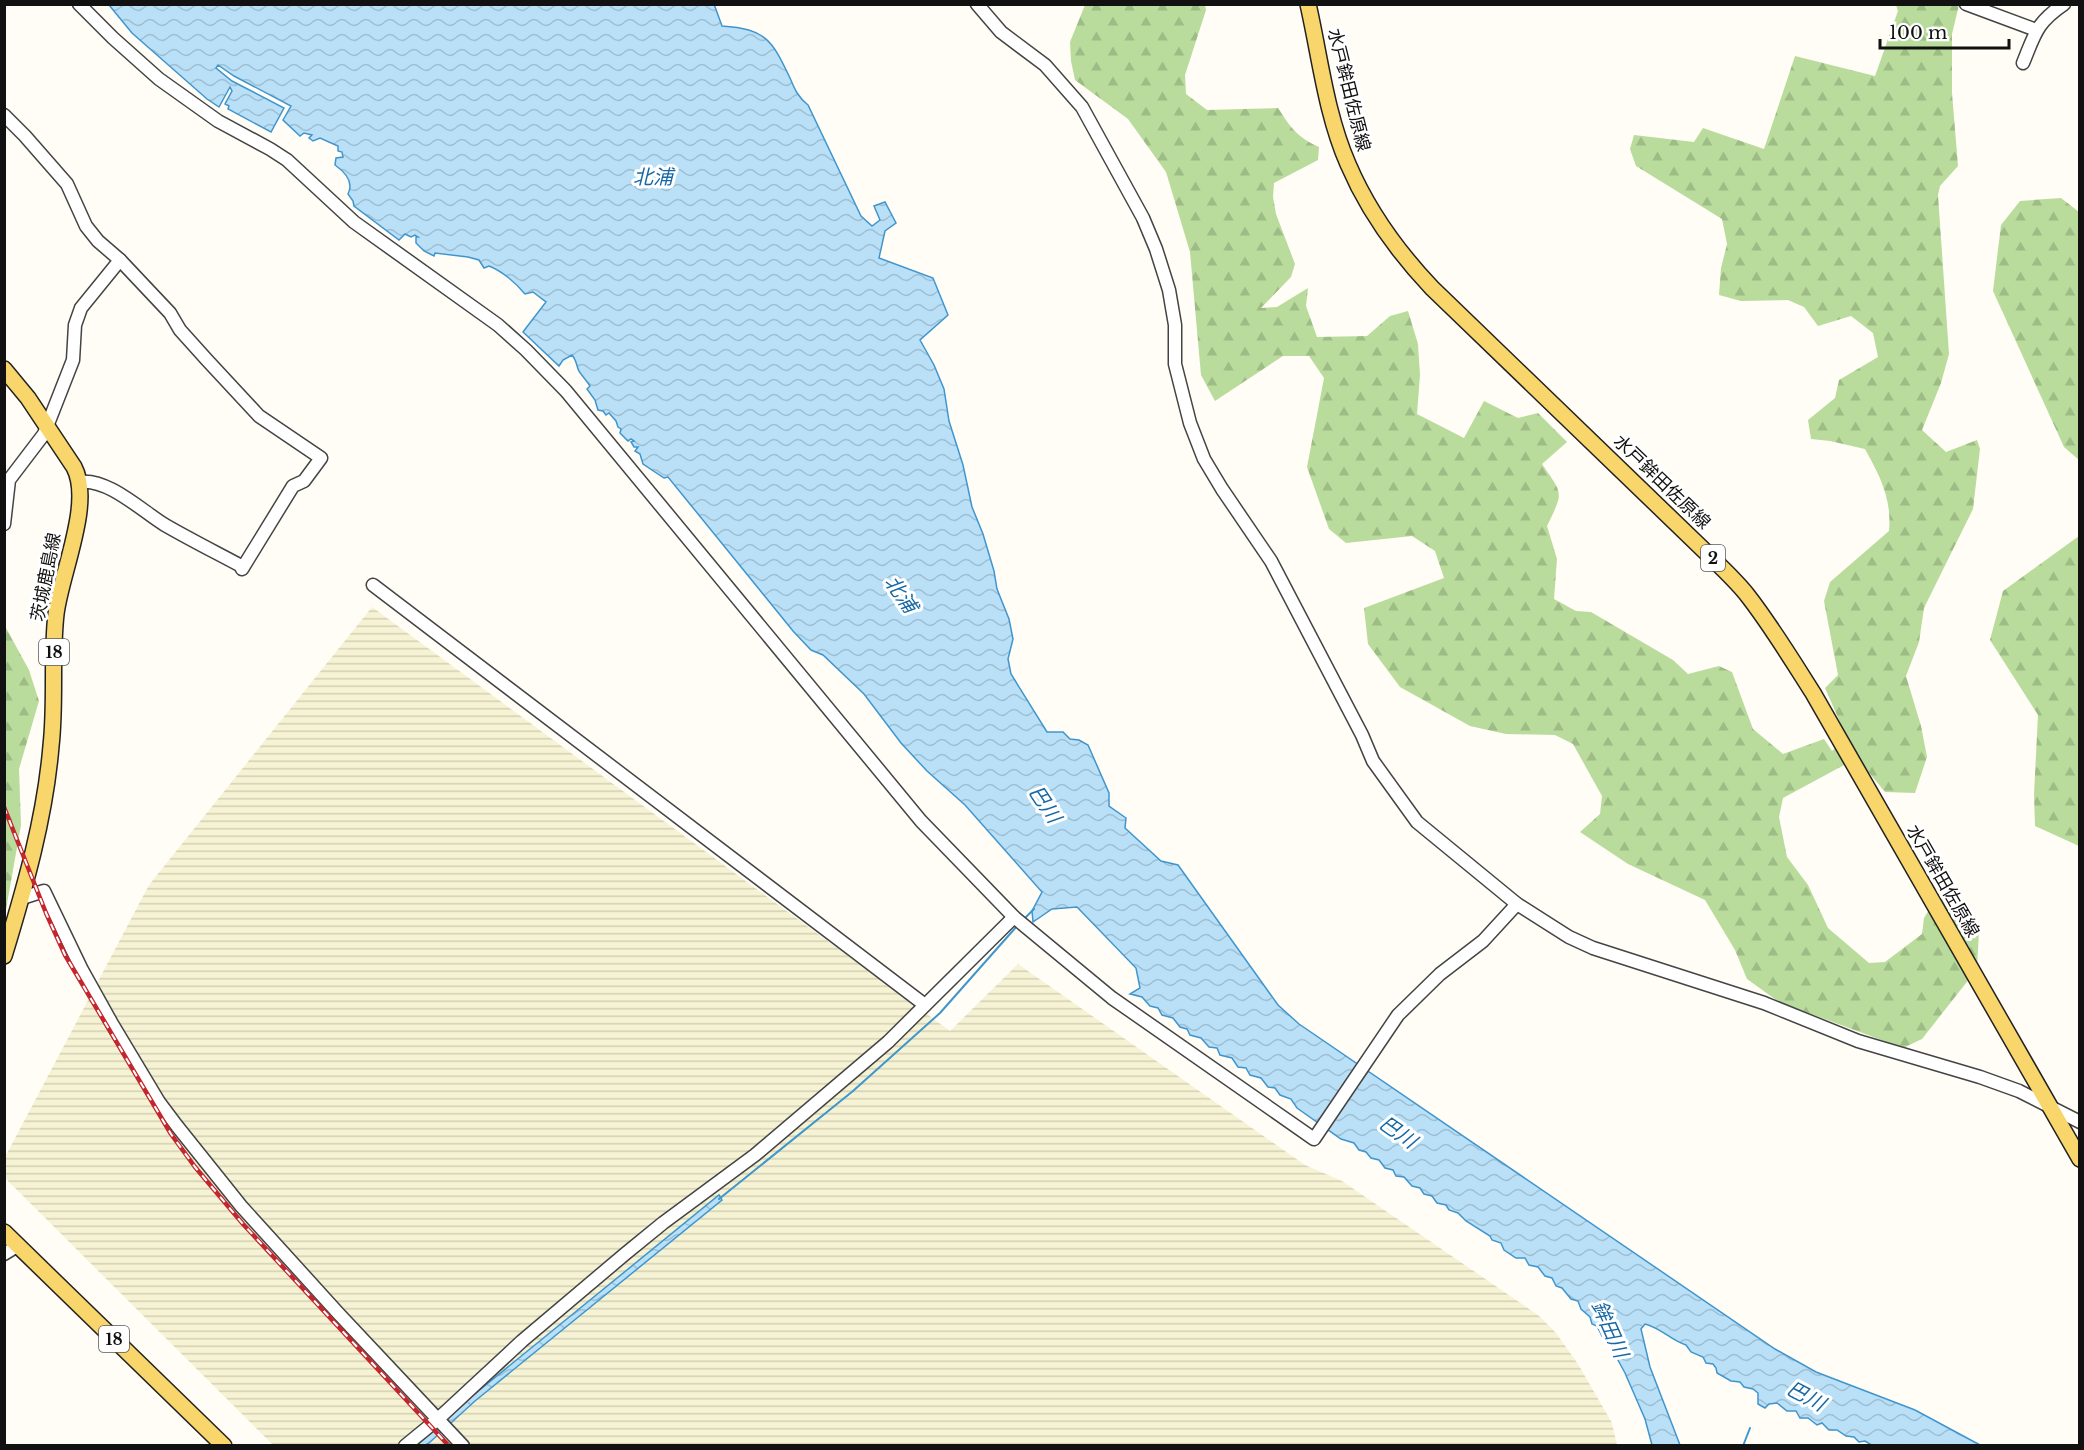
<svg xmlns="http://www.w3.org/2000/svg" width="2084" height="1450" font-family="'Libre Baskerville','Noto Sans JP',serif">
<defs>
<pattern id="farmland-rules" width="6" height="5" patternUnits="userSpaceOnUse" patternTransform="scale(1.5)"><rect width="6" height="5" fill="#f6f3d4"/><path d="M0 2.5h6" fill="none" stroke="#d2cfb5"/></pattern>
<pattern id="forest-firs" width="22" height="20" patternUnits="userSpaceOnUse" patternTransform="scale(1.5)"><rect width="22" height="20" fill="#b9dc9c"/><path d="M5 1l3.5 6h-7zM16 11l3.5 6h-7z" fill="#9ebc85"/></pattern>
<pattern id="water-waves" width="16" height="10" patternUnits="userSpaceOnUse" patternTransform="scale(1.5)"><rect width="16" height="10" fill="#b9e0f7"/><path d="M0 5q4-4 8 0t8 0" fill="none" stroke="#9ebfd3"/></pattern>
</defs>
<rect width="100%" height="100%" fill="#fffdf5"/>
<polygon fill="url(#farmland-rules)" points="372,607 950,1031 1018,964 1305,1165 1342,1181 1538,1315 1556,1333 1578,1364 1612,1423 1617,1445 273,1445 5,1178 4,1159 149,885"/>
<g fill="url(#forest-firs)">
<path d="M 1085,5 L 1205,5 L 1206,10 L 1185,75 L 1186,94 L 1207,110 L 1278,108 C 1291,128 1297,137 1319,147 L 1318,160 L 1274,183 L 1273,197 L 1276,214 L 1295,264 L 1291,277 L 1261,308 L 1277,307 L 1308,288 L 1306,306 L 1317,337 L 1367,336 L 1390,316 L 1408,311 L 1418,344 L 1420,375 L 1417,414 L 1464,438 L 1484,401 L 1518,418 L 1538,413 L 1567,442 L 1542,464 C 1563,495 1564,491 1547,526 L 1557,559 L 1554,599 L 1576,611 L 1591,612 L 1673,660 L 1688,674 L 1719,666 L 1732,672 L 1753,729 L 1783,754 L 1824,739 L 1832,751 L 1847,738 L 1825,688 L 1838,675 L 1824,601 L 1830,582 L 1889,531 C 1892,499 1880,476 1865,449 L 1830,441 L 1811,439 L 1808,420 L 1835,398 L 1839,380 L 1878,357 L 1873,333 L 1851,316 L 1818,326 L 1804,307 L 1788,300 L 1741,301 L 1719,295 L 1721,268 L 1727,244 L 1722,219 L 1636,166 L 1630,149 L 1634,135 L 1694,142 L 1703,128 L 1764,149 L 1795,56 L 1875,76 L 1898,11 L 1896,5 L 1959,5 L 1952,34 L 1952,93 L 1958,166 L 1940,186 L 1938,195 L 1949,354 L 1941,383 L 1922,430 L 1946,452 L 1977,440 L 1980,449 L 1973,509 L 1924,608 L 1919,642 L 1906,676 L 1921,726 L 1927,757 L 1915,793 L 1885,792 L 1857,758 L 1783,798 L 1779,817 L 1787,857 L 1808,885 L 1828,928 L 1869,963 L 1885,962 L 1922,934 L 1924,918 L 1937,897 L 1955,894 L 1975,916 L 1979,931 L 1977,969 L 1922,1039 L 1903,1048 L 1779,1002 L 1747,979 L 1735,950 L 1705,900 L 1628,864 L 1580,832 L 1600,814 L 1602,796 L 1573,744 L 1555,735 L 1506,734 L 1470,726 L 1400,687 L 1368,644 L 1364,608 L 1444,578 L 1435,551 L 1412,536 L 1346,543 L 1329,529 L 1307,467 L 1324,378 L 1309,356 L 1283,356 L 1215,401 L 1201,375 L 1190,252 L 1166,172 L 1128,119 L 1075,80 L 1071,61 L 1070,42 Z"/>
<polygon points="2061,198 2079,212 2079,460 2064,447 1993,291 2001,225 2020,201"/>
<polygon points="2079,536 2079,846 2035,826 2034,794 2038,715 1990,640 2003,591"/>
<polygon points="5,626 29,670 39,701 19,769 21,825 5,915"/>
</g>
<g fill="url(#water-waves)" stroke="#3f96cf" stroke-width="1.5">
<path d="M 714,4 L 722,26 C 766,29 772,40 790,78 C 795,90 798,97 808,105 L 861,216 L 872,226 L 880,220 L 874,206 L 885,202 L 896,223 L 885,231 L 879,258 L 933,278 L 948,315 L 920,340 L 934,365 L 944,389 L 949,421 L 963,465 L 972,507 L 983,534 L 994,571 L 997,589 L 1009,619 L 1013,639 L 1008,659 L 1011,674 L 1047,732 L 1063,732 L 1070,739 L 1079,740 L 1088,745 L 1109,793 L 1109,806 L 1126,818 L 1125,828 L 1161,861 L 1178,865 L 1278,1005 L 1299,1024 L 1775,1349 L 1816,1372 L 1915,1410 L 1980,1445 L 1873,1446 L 1865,1441 L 1859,1442 L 1854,1437 L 1846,1436 L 1837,1430 L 1829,1430 L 1822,1423 L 1817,1425 L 1808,1418 L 1800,1418 L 1796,1411 L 1787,1411 L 1777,1403 L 1769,1404 L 1765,1408 L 1758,1404 L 1758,1393 L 1753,1389 L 1744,1387 L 1740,1382 L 1731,1381 L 1717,1373 L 1716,1368 L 1713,1364 L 1706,1363 L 1703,1357 L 1691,1352 L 1686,1345 C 1672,1341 1661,1328 1645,1324 L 1641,1329 L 1650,1367 L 1680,1445 L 1652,1445 L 1645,1419 L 1625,1373 L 1607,1340 L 1602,1336 L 1597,1326 L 1592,1324 L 1590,1317 L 1581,1309 L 1578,1301 L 1571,1299 L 1562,1288 L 1556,1286 L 1552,1278 L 1545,1276 L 1538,1267 L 1529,1265 L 1525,1258 L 1516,1258 L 1504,1250 L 1501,1243 L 1492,1240 L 1490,1236 L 1466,1221 L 1458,1213 L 1449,1210 L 1446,1205 L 1437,1203 L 1432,1196 L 1424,1194 L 1420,1188 L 1412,1186 L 1404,1177 L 1396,1176 L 1393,1170 L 1385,1168 L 1379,1160 L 1371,1158 L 1366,1152 L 1359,1150 L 1354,1143 L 1341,1139 L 1297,1108 L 1291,1099 L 1280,1095 L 1275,1088 L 1268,1087 L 1261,1078 L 1250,1075 L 1246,1068 L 1238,1067 L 1232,1058 L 1220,1055 L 1217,1048 L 1209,1047 L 1201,1038 L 1190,1035 L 1187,1029 L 1180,1027 L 1173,1018 L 1162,1015 L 1158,1008 L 1150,1006 L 1142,997 L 1130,994 L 1140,988 L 1136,968 L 1077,907 L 1052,909 L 1033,922 L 1032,911 L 1042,892 L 965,805 L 927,771 L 901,743 L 864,694 L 823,655 L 811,650 L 793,631 L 668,477 L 664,478 L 643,464 L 640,454 L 635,451 L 638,447 L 634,447 L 631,442 L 634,441 L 631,439 L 628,441 L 620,433 L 621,429 L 618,427 L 616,421 L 609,413 L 606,415 L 603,411 L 598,410 L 595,400 L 587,389 L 590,386 C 586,380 585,379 581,374 C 576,369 578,362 572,355 L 563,360 L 559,366 L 523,332 L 546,302 L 533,292 L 525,294 C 516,283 502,271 489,266 L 484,268 L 479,260 L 468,257 L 435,253 L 434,256 L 424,251 L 416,243 L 416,237 L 418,237 L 415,235 L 411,237 L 405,234 L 399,240 L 354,206 L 353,201 L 348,194 C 354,182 345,172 335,165 L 336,158 L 343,157 L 342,152 L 338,151 L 338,146 L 320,138 L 313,141 L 309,138 L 312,135 L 304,133 L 300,136 L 283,120 L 291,106 L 234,76 L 218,65 L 216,68 L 232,81 L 284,108 L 271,132 L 228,109 L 229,106 L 225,104 L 232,91 L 230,87 L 219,107 L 207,99 L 132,33 L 109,5 Z"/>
<polygon points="719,1195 722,1200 475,1401 429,1443 425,1445 416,1446 471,1397"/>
</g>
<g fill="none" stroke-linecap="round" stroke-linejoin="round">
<g stroke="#3f96cf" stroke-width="2">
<polyline points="1023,920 1034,909"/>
<polyline points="719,1199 853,1091 940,1013 1017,926"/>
<polyline points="1743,1446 1750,1428"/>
</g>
<defs>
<g id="minor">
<polyline points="79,4 113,38 159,79 218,121 270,149 287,160 354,222 498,325 526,350 566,391 921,821 1014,917 1112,998 1314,1139 1398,1015 1440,974 1483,941 1517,904"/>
<polyline points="977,4 1001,32 1045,65 1082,107 1143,218 1156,249 1169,290 1175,325 1175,364 1190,423 1204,459 1222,489 1271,561 1362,735 1373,761 1417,822 1517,904 1569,937 1593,948 1764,1003 1858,1041 1980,1077 2019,1091 2080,1122"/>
<polyline points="1966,4 2036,30"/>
<path d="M 2023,63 C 2035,34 2036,23 2064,4"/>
<polyline points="4,115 25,136 67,184 86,226 98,241 120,260 170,313 180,330 207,360 259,416 321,458 304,481 293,486 242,569"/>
<path d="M 80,482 C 108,478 142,511 165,525 C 191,540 217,553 243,567"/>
<polyline points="4,524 9,480 44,434 73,360 75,325 81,308 120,260"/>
<polyline points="373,585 925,1005"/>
<polyline points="22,898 44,891 82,970 111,1022 159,1102 177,1126 241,1206 338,1313 463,1446"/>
<polyline points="4,1254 17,1246"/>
<polyline points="405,1446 438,1419 522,1341 625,1254 663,1223 755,1155 888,1042 1014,917"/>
</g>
<g id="major">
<path d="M 1308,4 C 1320,57 1326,114 1348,164 C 1368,211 1397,251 1432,288 L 1713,559 C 1725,571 1738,583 1748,596 C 1772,627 1792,660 1813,693 L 2080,1159"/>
<path d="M 4,369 L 28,398 L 74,467 C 93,503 61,573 56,614 C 51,658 56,702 51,746 C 45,818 25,887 4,956"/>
<polyline points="4,1232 224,1446"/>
</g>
</defs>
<use href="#minor" stroke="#444" stroke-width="15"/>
<use href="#major" stroke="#222" stroke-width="18"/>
<use href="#minor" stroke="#fff" stroke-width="12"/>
<use href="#major" stroke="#f9d66b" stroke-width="15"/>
<defs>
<polyline id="rail" points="4,807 46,913 65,955 171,1134 195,1167 243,1224 449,1446"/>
</defs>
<use href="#rail" stroke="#c4262e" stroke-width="4.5"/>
<use href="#rail" stroke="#fff" stroke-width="2" stroke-dasharray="7" stroke-linecap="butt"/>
</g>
<g text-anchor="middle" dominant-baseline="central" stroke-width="6" stroke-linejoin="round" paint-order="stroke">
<g fill="#fff" stroke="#585858" stroke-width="1.5">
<rect x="1701" y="545" width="24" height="26" rx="4.5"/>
<rect x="39" y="639" width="30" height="26" rx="4.5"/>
<rect x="99" y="1326" width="30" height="26" rx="4.5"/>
</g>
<g font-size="16" font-weight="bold" fill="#111">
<text x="1713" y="558">2</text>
<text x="54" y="652">18</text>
<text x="114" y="1339">18</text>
</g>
<g font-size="18" fill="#111" stroke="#fff">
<text transform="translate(1349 90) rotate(76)">水戸鉾田佐原線</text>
<text transform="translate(1662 482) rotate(44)">水戸鉾田佐原線</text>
<text transform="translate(46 577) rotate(-79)">茨城鹿島線</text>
<text transform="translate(1943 881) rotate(60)">水戸鉾田佐原線</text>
</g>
<g font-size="20" font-style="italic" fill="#1768a6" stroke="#fff">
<text x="653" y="177">北浦</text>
<text transform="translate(901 594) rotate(55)">北浦</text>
<text transform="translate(1045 804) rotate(56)">巴川</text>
<text transform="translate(1398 1132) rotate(35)">巴川</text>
<text transform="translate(1610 1329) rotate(66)">鉾田川</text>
<text transform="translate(1806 1396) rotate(28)">巴川</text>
</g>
</g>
<rect width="2084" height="1450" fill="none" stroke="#111111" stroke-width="12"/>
<path d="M1880 39v9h129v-9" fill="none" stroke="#111111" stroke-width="3"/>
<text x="1889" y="39" font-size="18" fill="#111111" stroke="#ffffff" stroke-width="4.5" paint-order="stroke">100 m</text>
</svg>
